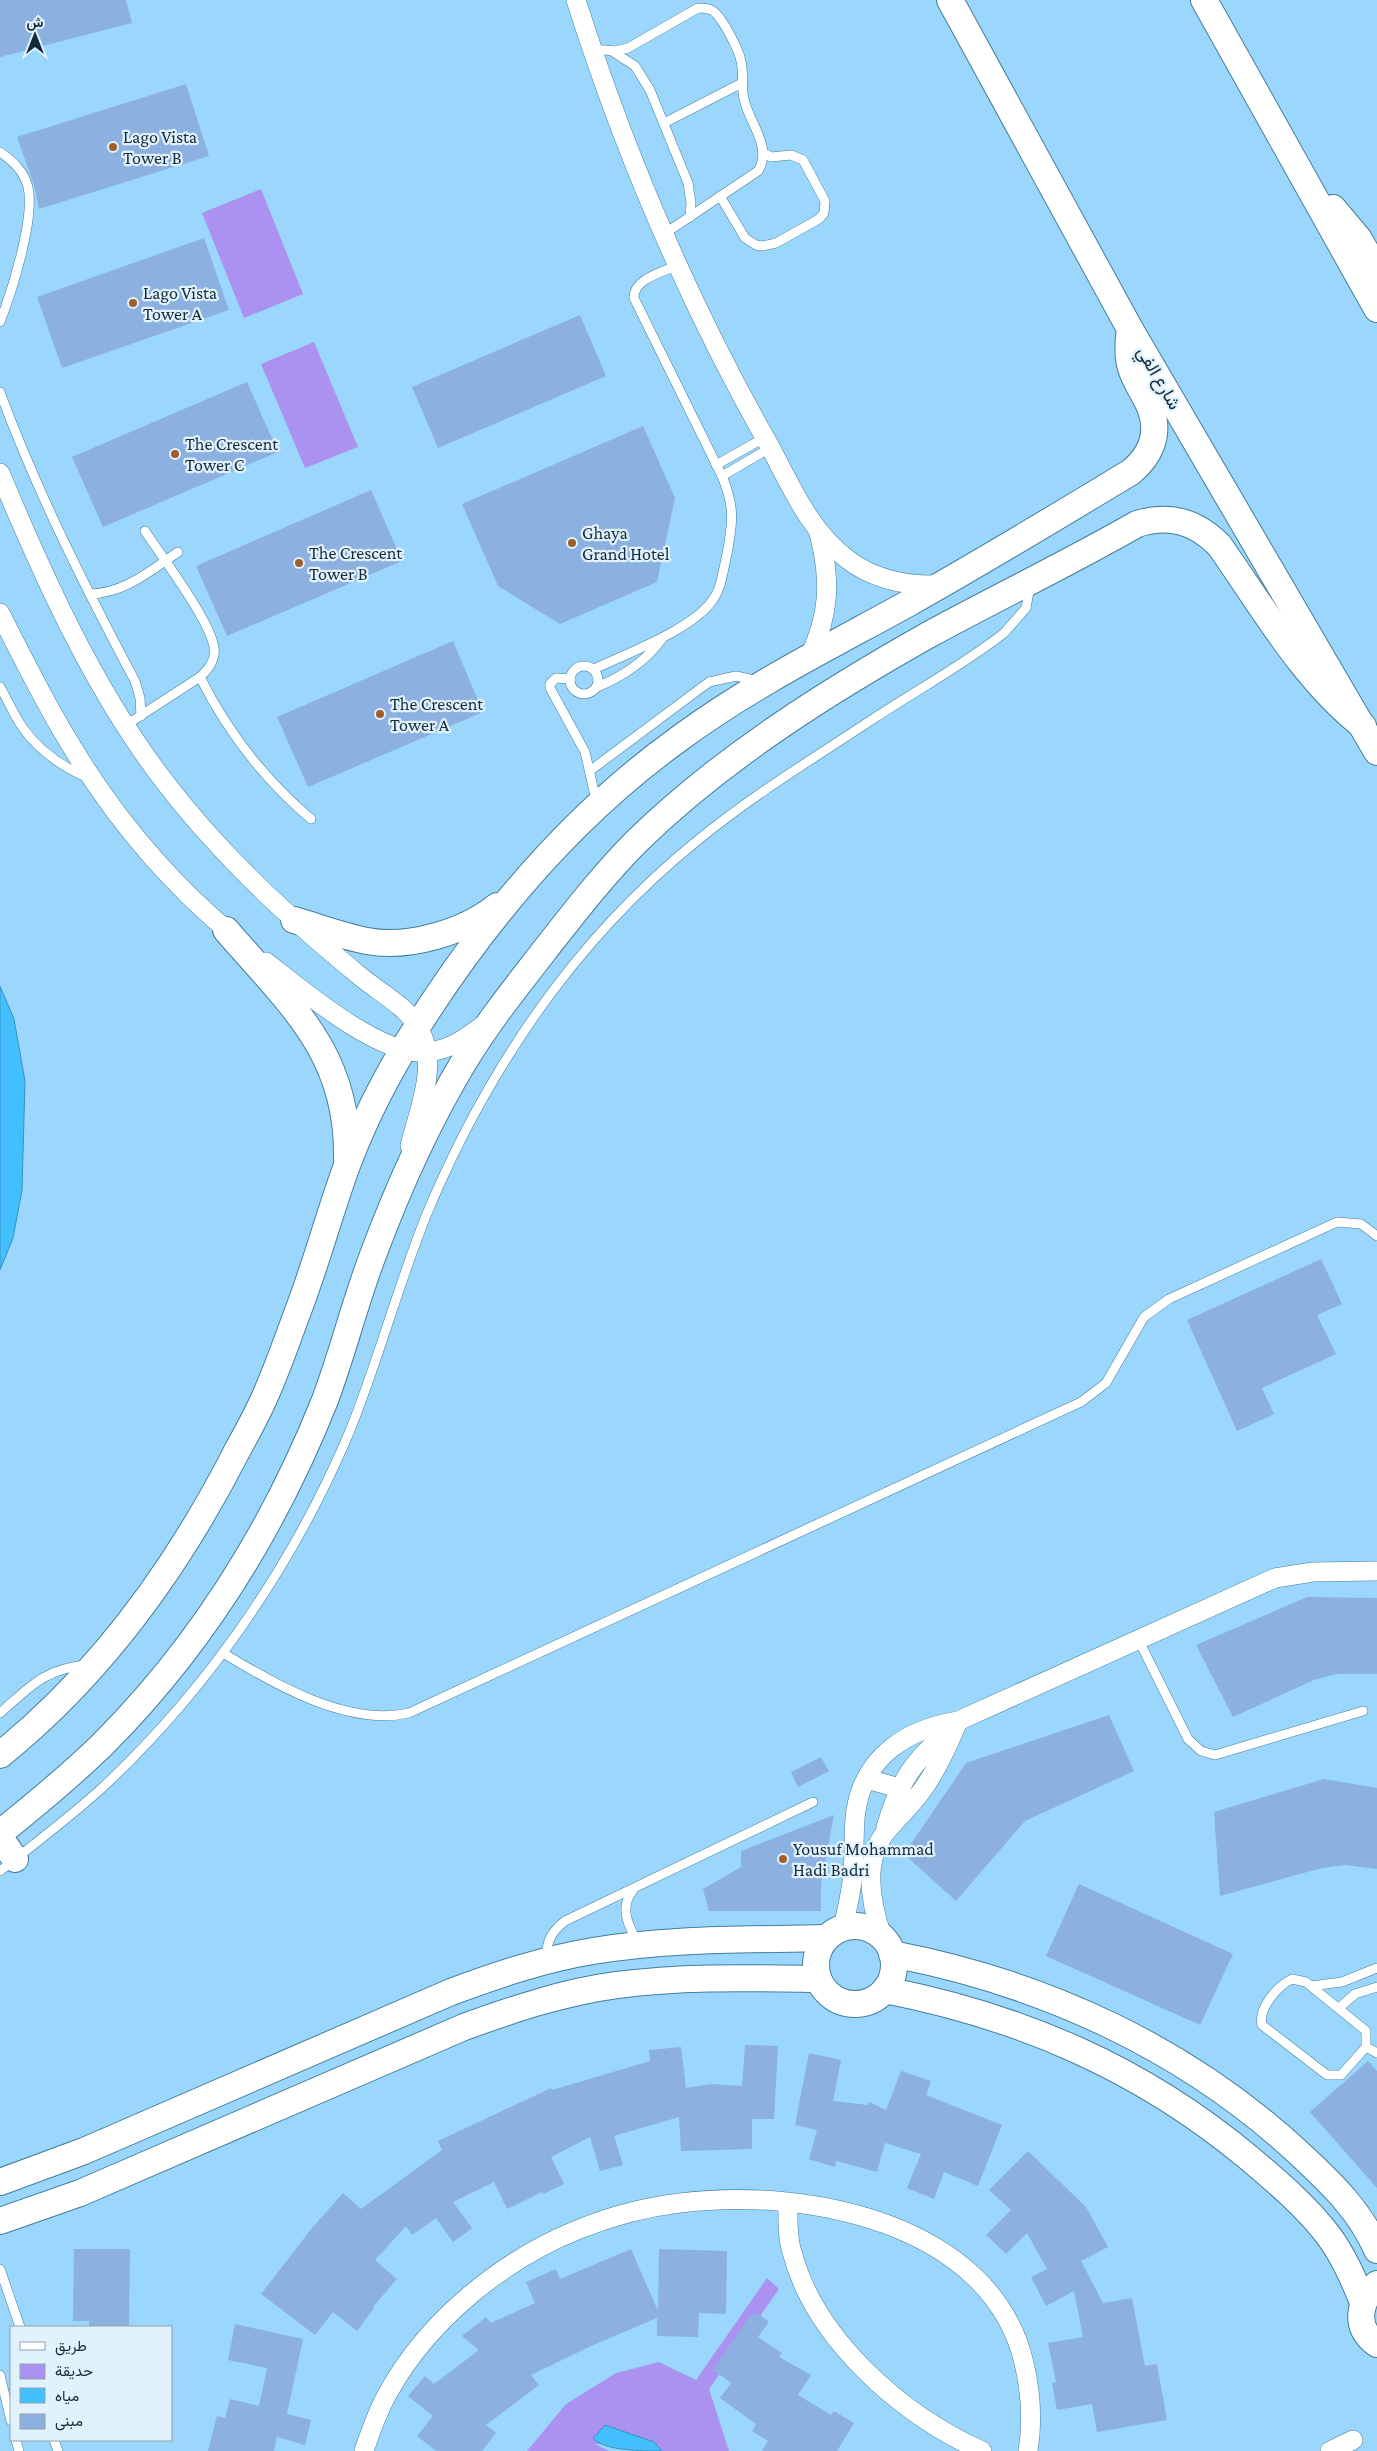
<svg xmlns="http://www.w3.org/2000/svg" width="1377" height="2451" font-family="'Crimson Pro',Vazirmatn,serif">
<rect width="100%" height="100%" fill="#9bd7fc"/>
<g fill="#ac92f0">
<polygon points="261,189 303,294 244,318 202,213"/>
<polygon points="314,342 358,447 305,468 261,364"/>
<polygon points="767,2278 779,2289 709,2389 729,2451 662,2451 654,2442 595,2444 609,2451 527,2451 566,2404 616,2373 659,2362 696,2380"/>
</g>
<g fill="#44bffe" stroke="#3693c3">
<polygon points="0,986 14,1019 25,1081 22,1190 13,1238 0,1270"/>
<path d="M 605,2425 L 654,2442 L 662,2451 C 643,2451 603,2451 593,2438 Z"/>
</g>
<g fill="#8cb0e0">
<polygon points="0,0 126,0 132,23 0,57"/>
<polygon points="186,84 209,156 39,209 34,185 17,137"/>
<polygon points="204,238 229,310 62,368 37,297"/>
<polygon points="580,315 606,376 438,448 412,387"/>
<polygon points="247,382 278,452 103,527 72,457"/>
<polygon points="643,426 675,498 657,582 560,624 498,586 462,504"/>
<polygon points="371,490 402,561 227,636 196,566"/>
<polygon points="453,641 483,712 308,787 277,717"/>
<polygon points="1321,1259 1342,1304 1317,1315 1336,1354 1262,1388 1274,1414 1237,1431 1187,1320"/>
<polygon points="1307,1597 1377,1598 1377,1674 1337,1674 1314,1680 1233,1717 1196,1645"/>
<polygon points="1109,1715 1134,1771 1025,1821 956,1901 904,1854 966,1763"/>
<polygon points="821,1757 829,1771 798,1787 791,1772"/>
<polygon points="1324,1779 1377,1788 1377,1869 1345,1865 1322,1868 1220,1896 1214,1812"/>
<polygon points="834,1815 821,1884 821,1911 709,1911 703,1889 741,1867 741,1851"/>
<polygon points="1079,1884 1233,1954 1200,2025 1046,1956"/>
<polygon points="745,2045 778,2046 774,2119 752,2119 752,2149 681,2151 679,2117 614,2136 623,2165 600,2171 590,2137 551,2157 564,2184 543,2194 542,2192 507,2209 494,2182 453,2202 472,2228 453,2242 436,2218 412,2235 406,2226 375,2260 397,2279 373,2307 374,2308 357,2331 333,2312 315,2335 261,2294 312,2228 343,2193 361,2209 442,2150 438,2141 551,2088 552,2090 650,2061 649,2050 681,2047 686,2088 712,2084 742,2086"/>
<polygon points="809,2053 841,2060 833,2101 868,2105 869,2102 886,2110 901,2071 931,2081 926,2095 1002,2125 978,2186 944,2172 934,2199 907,2188 921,2154 885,2143 877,2172 836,2161 835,2167 809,2159 817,2130 795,2125"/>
<polygon points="1368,2061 1377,2071 1377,2188 1310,2112"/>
<polygon points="1028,2151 1086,2207 1108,2247 1081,2261 1103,2303 1132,2298 1145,2366 1157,2364 1167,2420 1097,2432 1092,2404 1057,2410 1052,2383 1056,2382 1048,2343 1083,2337 1074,2291 1046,2306 1031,2277 1047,2269 1027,2233 1006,2254 986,2235 1011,2210 989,2190"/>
<polygon points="74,2249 130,2249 129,2327 89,2327 89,2321 73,2321"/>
<polygon points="631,2249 658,2311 659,2249 727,2251 726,2314 699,2313 698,2337 657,2336 657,2318 591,2346 531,2375 539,2385 486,2425 496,2433 482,2451 436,2451 417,2436 433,2416 408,2396 425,2376 434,2384 479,2350 462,2336 486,2317 491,2323 535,2303 526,2282 556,2269 560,2279"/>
<polygon points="751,2314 758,2314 769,2322 758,2337 782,2353 779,2357 811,2375 798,2395 831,2415 834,2411 854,2423 837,2451 762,2451 768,2441 752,2431 756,2424 720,2398 731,2383 713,2370"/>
<polygon points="235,2324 303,2339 287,2414 311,2420 305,2445 277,2437 274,2451 208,2451 217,2416 225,2418 230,2399 259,2406 267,2368 228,2360"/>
</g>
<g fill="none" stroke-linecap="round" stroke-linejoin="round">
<defs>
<g id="lane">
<path d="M 592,49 L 615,51 L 628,48 L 698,8 C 704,8 709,8 713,11 C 722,17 739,50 741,61 C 744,73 741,86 744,99 C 749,123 773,147 758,171 L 664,234"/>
<polyline points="612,51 635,66 650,90 688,183 691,203 690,217"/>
<polyline points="664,123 742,83"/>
<path d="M 0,152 C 13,161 24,171 28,187 C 35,219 12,291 0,322"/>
<polyline points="720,196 745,238 756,245 762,246 776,243 819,219 824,213 825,201 803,160 791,155 771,157 764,153"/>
<path d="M 0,392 C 37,492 85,587 135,681 L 140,698 L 141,716"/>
<polyline points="716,465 764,438"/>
<polyline points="722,476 770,448"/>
<path d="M 90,594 C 125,593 150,571 178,552"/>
<circle cx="584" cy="680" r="14"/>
<path d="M 594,669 C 626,654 691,630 712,601 C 722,588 723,570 727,554 C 733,522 735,507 722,476 L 634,298 C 633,279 663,272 678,265"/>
<path d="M 200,677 C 228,733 264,779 311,819"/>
<polyline points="570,679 556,678 550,684 550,688 585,752 596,800"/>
<path d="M 0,687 C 8,700 14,716 23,728 C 39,751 63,767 88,778"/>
<path d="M 597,687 C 624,676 645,662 662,639"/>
<path d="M 126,725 L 200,677 C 209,669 216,660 214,647 C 209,619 162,557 145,531"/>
<polyline points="591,770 709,682 736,676 758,681"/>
<polyline points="1138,1639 1188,1739 1201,1751 1215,1755 1363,1711"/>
<path d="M 223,1653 C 274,1684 348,1727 409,1713 L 1081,1402 L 1106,1383 L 1144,1317 L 1169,1299 L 1337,1222 L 1361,1224 L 1377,1236"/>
<path d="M 0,1713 C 31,1686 43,1670 85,1665"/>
<path d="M 0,1871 C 34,1844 69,1818 102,1788 C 208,1689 292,1567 349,1433 C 378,1362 397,1288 426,1216 C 455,1146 492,1077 536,1014 C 581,950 636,890 698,840 C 753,795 814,758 873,719 C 915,691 965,664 1004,633 L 1026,608 L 1030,586"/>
<path d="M 633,1890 C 619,1908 628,1924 637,1942"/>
<path d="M 546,1958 C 547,1941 551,1932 565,1921 L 813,1802"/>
<path d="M 1292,1979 L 1306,1982 L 1366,2031 L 1366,2047 L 1341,2075 L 1327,2075 L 1262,2025 C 1258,2009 1277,1986 1292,1979 Z"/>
<polyline points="1311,1986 1342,1982 1377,1968"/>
<polyline points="1339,2008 1355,1994 1377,1987"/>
<polyline points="1366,2047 1377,2053"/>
<polyline points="0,2269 20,2327"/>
<polyline points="0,2375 11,2421"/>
<polyline points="16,2440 19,2451"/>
<polyline points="54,2440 58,2451"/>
</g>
<g id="street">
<path d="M 576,0 C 625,154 689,304 769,445 C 791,486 809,530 847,559 C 874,580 906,586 940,585"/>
<path d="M 0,473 C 44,578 94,690 164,781 C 189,814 217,845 246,874 C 282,911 321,944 361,977 C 379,992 408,1007 419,1029 C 439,1065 419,1109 410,1146"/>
<path d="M 0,613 C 21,655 42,697 66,737 C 110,812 168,882 235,937"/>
<path d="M 809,658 C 830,614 831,580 819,533"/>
<path d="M 266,962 C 302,990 382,1058 427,1052 C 450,1050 464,1039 482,1026"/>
<polyline points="867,1779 899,1788"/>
<path d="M 886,1827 C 902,1775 912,1764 952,1727"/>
<path d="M 843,1928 C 847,1909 852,1890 853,1871 C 855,1851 853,1830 856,1810 C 865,1755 908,1729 958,1721 L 1275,1578 L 1313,1572 L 1377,1571"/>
<path d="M 882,1936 C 871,1904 862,1862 885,1833 C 897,1818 912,1805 923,1789 C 938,1768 948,1745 958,1721"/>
<path d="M 788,2203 C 788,2219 787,2237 792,2252 C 815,2340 902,2415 982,2451"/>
<path d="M 364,2451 C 371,2430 378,2410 389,2391 C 429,2320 501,2261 577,2230 C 609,2217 645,2207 680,2203 C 804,2187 991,2222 1024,2363 C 1031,2393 1033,2421 1028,2451"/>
<polyline points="1330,2451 1353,2440"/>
</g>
<g id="secondary">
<polyline points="950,0 1130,329 1377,752"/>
<polyline points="1204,0 1377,309"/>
<polyline points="1333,208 1359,239 1377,271"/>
<path d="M 294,920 C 318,927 342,936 367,941 C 408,949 465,932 497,906"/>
<path d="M 226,930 C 289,1003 349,1053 347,1158"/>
<path d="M 0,1755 C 102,1673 179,1565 238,1449 C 248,1431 258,1413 266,1394 C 278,1367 288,1338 298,1311 C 316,1264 329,1215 346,1168 C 361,1127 382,1085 404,1048 C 476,930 567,819 680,738 C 752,685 831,646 909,603 C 984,561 1058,516 1131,472 C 1150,456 1160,435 1151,410 C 1146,395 1135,383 1131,368 C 1127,355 1128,342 1130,329"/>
<path d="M 0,1833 C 35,1805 70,1776 102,1745 C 200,1647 274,1528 325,1400 C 343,1352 355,1302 373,1255 C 398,1188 428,1121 465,1060 C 488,1022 517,986 544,951 C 574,913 603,875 637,841 C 722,758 827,692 930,634 C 998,597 1069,563 1137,524 C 1169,514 1195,521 1219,545 C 1262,606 1304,680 1363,726"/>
<polyline points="0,1838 15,1859"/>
<circle cx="855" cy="1965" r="39"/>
<path d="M 892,1954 C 1044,1983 1188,2049 1302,2156 C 1332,2184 1361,2212 1377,2250"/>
<path d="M 885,1990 C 1022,2017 1141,2068 1249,2158 C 1276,2181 1306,2206 1328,2235 C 1343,2255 1353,2278 1363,2302"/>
<path d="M 0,2182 L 84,2151 L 451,1992 C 497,1975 544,1959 593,1951 C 670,1938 748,1940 825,1938"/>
<path d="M 0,2221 L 80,2193 L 464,2027 C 514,2009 564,1992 617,1985 C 684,1976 751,1978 818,1979"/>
<path d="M 1377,2284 C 1359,2301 1353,2328 1377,2344"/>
</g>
</defs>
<use href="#lane" stroke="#437d9e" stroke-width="10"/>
<use href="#street" stroke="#437d9e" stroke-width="20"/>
<use href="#secondary" stroke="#437d9e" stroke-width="28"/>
<use href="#lane" stroke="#fff" stroke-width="9"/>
<use href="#street" stroke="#fff" stroke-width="19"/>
<use href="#secondary" stroke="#fff" stroke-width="26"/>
</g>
<g fill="#9f5d2a" stroke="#e1f2fd" stroke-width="2">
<circle cx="113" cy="147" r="5"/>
<circle cx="133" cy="303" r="5"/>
<circle cx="175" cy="454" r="5"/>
<circle cx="572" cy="543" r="5"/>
<circle cx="299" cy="563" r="5"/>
<circle cx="380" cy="714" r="5"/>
<circle cx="783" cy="1859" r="5"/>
</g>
<g text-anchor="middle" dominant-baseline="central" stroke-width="4.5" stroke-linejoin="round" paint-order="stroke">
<g font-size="18" fill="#142c3a" stroke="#e1f2fd" text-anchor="start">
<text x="123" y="137">Lago Vista<tspan x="123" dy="21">Tower B</tspan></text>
<text x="143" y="293">Lago Vista<tspan x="143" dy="21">Tower A</tspan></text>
<text x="185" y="444">The Crescent<tspan x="185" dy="21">Tower C</tspan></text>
<text x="582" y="533">Ghaya<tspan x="582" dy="21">Grand Hotel</tspan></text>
<text x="309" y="553">The Crescent<tspan x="309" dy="21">Tower B</tspan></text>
<text x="390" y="704">The Crescent<tspan x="390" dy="21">Tower A</tspan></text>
<text x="793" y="1849">Yousuf Mohammad<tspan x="793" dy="21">Hadi Badri</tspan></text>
</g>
<g font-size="18" fill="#142c3a" stroke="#e1f2fd">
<text transform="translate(1159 378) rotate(60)">شارع الفي</text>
</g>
</g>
<rect x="10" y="2326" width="162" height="115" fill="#e1f2fd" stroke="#8fa3af"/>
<rect x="20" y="2342" width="25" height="8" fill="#ffffff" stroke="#8fa3af"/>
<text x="55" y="2351" font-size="15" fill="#142c3a">طريق</text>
<rect x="20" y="2364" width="25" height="15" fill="#ac92f0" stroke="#8fa3af"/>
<text x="55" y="2376" font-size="15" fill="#142c3a">حديقة</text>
<rect x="20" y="2388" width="25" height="15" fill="#44bffe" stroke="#8fa3af"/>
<text x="55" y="2401" font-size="15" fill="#142c3a">مياه</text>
<rect x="20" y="2414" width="25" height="15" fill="#8cb0e0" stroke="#8fa3af"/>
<text x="55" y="2426" font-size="15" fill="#142c3a">مبنى</text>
<g transform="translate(35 35)" stroke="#e1f2fd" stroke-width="4" paint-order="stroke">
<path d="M0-4L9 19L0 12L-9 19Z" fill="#142c3a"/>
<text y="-8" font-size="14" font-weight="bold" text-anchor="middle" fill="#142c3a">ش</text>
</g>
</svg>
